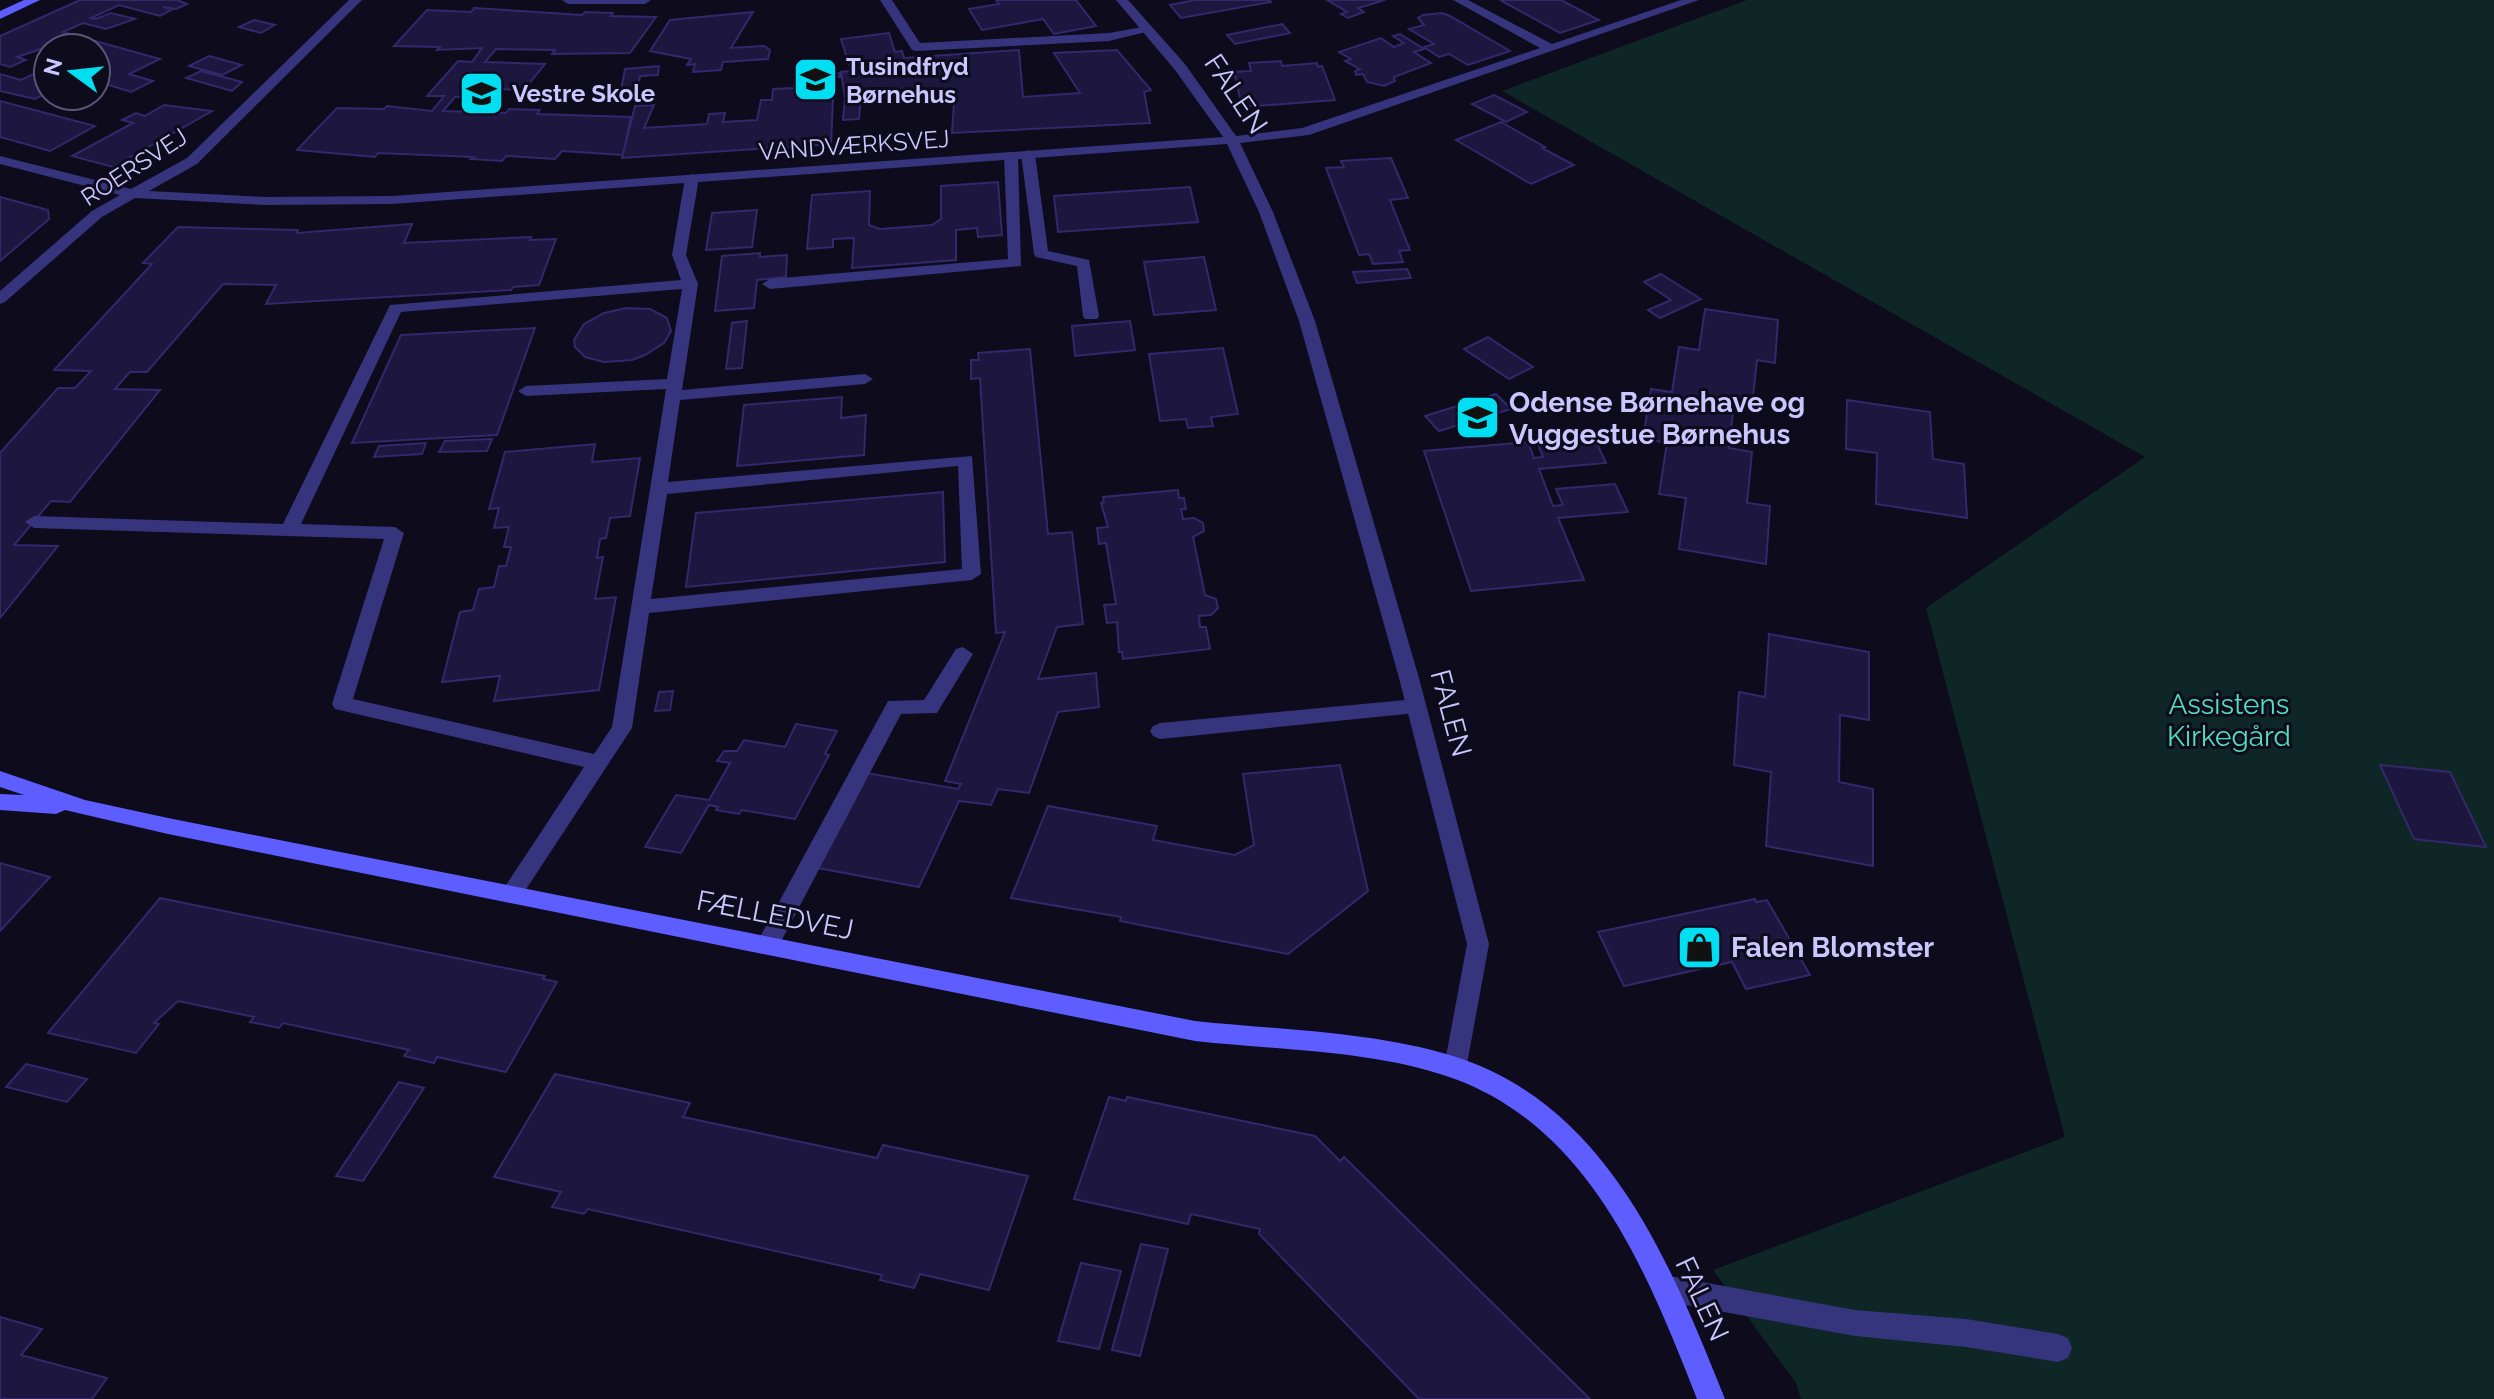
<svg xmlns="http://www.w3.org/2000/svg" width="2494" height="1399" font-family="Raleway,sans-serif">
<rect width="100%" height="100%" fill="#0d0b1c"/>
<polygon fill="#0e2625" points="1747,0 2494,0 2494,1399 1801,1399 1796,1383 1713,1270 2065,1137 1926,608 2145,457 1502,91"/>
<g fill="#1d163e" stroke="#33286b" stroke-width="2">
<polygon points="80,0 177,0 187,4 176,9 163,7 173,9 160,16 119,5 91,18 96,19 111,13 135,19 106,29 83,23 63,32 160,59 129,74 153,81 131,92 96,81 96,48 72,48 56,44 17,57 26,60 10,67 0,64 0,36"/>
<polygon points="996,0 1076,0 1096,26 1054,34 1043,19 982,30 969,9 999,4"/>
<polygon points="1195,0 1269,0 1271,2 1181,18 1170,5"/>
<polygon points="1327,0 1385,0 1358,8 1364,12 1348,18 1341,14 1347,12"/>
<polygon points="1500,0 1561,0 1599,20 1560,33"/>
<polygon points="474,8 582,15 585,12 613,13 611,16 656,17 630,53 552,54 555,50 496,49 485,62 545,64 524,90 470,88 463,97 455,97 443,111 506,113 509,109 540,110 537,114 631,117 623,155 562,151 555,159 506,156 502,161 471,159 474,157 378,153 375,157 297,150 337,108 384,109 387,106 432,111 444,96 427,96 458,61 472,62 482,48 437,50 440,47 394,46 427,10 471,12"/>
<polygon points="753,12 731,48 764,46 770,50 768,59 723,62 721,70 693,72 695,64 687,65 691,59 650,51 670,20"/>
<polygon points="1442,13 1450,16 1510,51 1468,65 1449,54 1439,57 1424,47 1434,44 1409,29 1424,25 1418,18 1423,15"/>
<polygon points="254,20 275,25 261,33 239,27"/>
<polygon points="1282,24 1290,33 1235,44 1227,35"/>
<polygon points="889,33 895,52 902,51 904,58 1019,50 1023,97 1080,93 1054,53 1117,50 1151,90 1144,92 1150,123 952,133 954,103 944,103 944,93 861,97 859,119 843,120 845,98 841,72 851,71 841,39"/>
<polygon points="1400,34 1424,49 1414,52 1431,63 1394,77 1395,81 1384,86 1367,82 1363,74 1356,75 1355,71 1360,69 1345,61 1351,59 1339,52 1381,38 1394,47 1404,43 1393,36"/>
<polygon points="209,56 242,65 222,75 189,66"/>
<polygon points="1281,61 1282,66 1317,63 1318,67 1322,66 1335,100 1242,107 1234,72 1251,71 1249,63"/>
<polygon points="659,66 658,75 640,76 637,95 620,96 625,69"/>
<polygon points="48,67 48,92 35,99 0,91 0,74 21,80"/>
<polygon points="201,71 242,82 232,91 186,78"/>
<polygon points="840,73 840,77 834,77 831,144 622,158 635,106 654,105 644,128 707,124 709,114 725,113 723,122 757,120 761,100 772,100 773,89 794,88 795,79 805,79 805,75"/>
<polygon points="1494,95 1527,112 1506,122 1472,104"/>
<polygon points="0,101 95,126 50,151 0,137"/>
<polygon points="164,105 212,111 113,167 72,156 133,123 122,120 136,113 145,116"/>
<polygon points="1501,122 1545,147 1542,148 1574,165 1531,184 1456,140"/>
<polygon points="1391,158 1408,198 1390,200 1410,250 1399,251 1403,262 1373,264 1369,254 1359,255 1326,168 1344,167 1341,161"/>
<polygon points="998,182 1002,235 978,237 977,228 956,230 956,260 852,268 854,238 833,239 833,247 807,249 812,195 870,191 869,225 880,229 932,225 941,219 941,186"/>
<polygon points="1190,187 1198,222 1058,232 1054,196"/>
<polygon points="0,197 48,210 49,219 0,261"/>
<polygon points="757,210 752,247 706,250 712,213"/>
<polygon points="412,224 404,243 531,237 530,240 556,239 539,285 513,287 511,290 266,304 276,285 223,284 147,372 130,372 115,389 160,390 70,502 51,501 14,545 58,546 0,618 0,453 58,388 75,388 91,371 54,370 152,264 143,263 178,227 298,230 297,233"/>
<polygon points="760,253 760,257 787,255 786,277 757,280 754,308 715,311 722,256"/>
<polygon points="1204,257 1216,310 1154,315 1144,262"/>
<polygon points="1407,269 1411,278 1357,283 1353,272"/>
<polygon points="1661,274 1701,299 1660,318 1648,310 1671,300 1644,282"/>
<polygon points="626,308 650,309 667,318 671,331 664,343 645,355 632,360 604,362 585,357 575,347 574,340 584,324 604,313"/>
<polygon points="1705,309 1778,320 1775,363 1757,360 1752,406 1734,403 1729,448 1752,452 1747,503 1770,506 1766,564 1679,549 1686,498 1659,494 1667,443 1643,438 1651,389 1672,392 1679,347 1699,350"/>
<polygon points="747,321 742,368 726,369 732,323"/>
<polygon points="1130,321 1135,350 1075,356 1072,326"/>
<polygon points="535,328 497,435 352,443 401,335"/>
<polygon points="1488,337 1533,367 1509,379 1464,349"/>
<polygon points="1223,348 1238,414 1211,417 1213,426 1188,428 1186,419 1160,421 1149,354"/>
<polygon points="1030,349 1048,534 1072,532 1083,624 1057,627 1038,679 1096,673 1099,707 1058,712 1029,793 998,789 991,805 959,801 919,887 818,868 867,773 958,789 961,784 945,781 1005,632 996,633 980,378 971,379 971,360 979,360 978,353"/>
<polygon points="1496,394 1511,409 1439,431 1425,416"/>
<polygon points="842,397 841,418 866,415 864,455 737,466 744,405"/>
<polygon points="1847,400 1930,412 1933,459 1964,464 1967,518 1876,504 1877,453 1846,449"/>
<polygon points="1585,438 1598,446 1606,463 1539,469 1553,506 1563,505 1556,489 1615,484 1628,512 1558,518 1584,580 1471,591 1424,451 1528,442 1534,458 1543,457 1537,442"/>
<polygon points="492,439 487,451 439,452 445,441"/>
<polygon points="426,443 422,454 374,457 379,446"/>
<polygon points="595,444 592,462 640,458 630,516 610,518 606,538 600,539 597,558 603,557 595,599 616,597 599,690 494,701 500,676 442,682 460,612 473,610 479,589 494,587 499,566 506,566 511,547 504,547 509,527 494,528 499,508 489,509 505,452"/>
<polygon points="1178,490 1179,498 1184,498 1186,509 1181,509 1183,519 1194,518 1203,523 1204,531 1193,537 1205,595 1216,599 1218,608 1211,615 1199,616 1200,627 1206,627 1210,649 1123,659 1122,652 1119,652 1117,622 1107,623 1104,605 1116,604 1106,543 1099,544 1097,528 1108,527 1101,503 1104,502 1103,497"/>
<polygon points="943,492 945,562 686,587 696,513"/>
<polygon points="1769,634 1869,652 1869,720 1840,715 1839,782 1873,789 1873,866 1766,846 1771,772 1734,765 1739,692 1765,697"/>
<polygon points="673,691 670,710 655,711 659,692"/>
<polygon points="796,724 837,731 825,754 829,755 795,819 742,810 739,814 716,810 718,807 709,805 681,853 645,847 676,795 709,800 730,763 717,761 724,751 737,751 744,740 785,747"/>
<polygon points="1340,765 1368,891 1288,954 1120,921 1121,917 1011,898 1048,806 1157,826 1153,840 1235,855 1254,845 1243,774"/>
<polygon points="2380,765 2450,772 2486,847 2414,839"/>
<polygon points="0,863 50,877 0,931"/>
<polygon points="160,898 545,976 543,979 557,982 506,1072 437,1057 434,1063 404,1056 409,1050 283,1023 279,1028 250,1022 254,1017 178,1001 154,1023 159,1024 136,1053 48,1033"/>
<polygon points="1755,899 1756,902 1767,900 1810,975 1746,989 1732,962 1624,986 1598,932"/>
<polygon points="26,1064 87,1079 67,1102 6,1087"/>
<polygon points="555,1074 690,1103 683,1117 877,1158 883,1145 1028,1176 989,1290 920,1274 914,1288 880,1280 882,1275 588,1209 584,1214 552,1207 561,1192 494,1177"/>
<polygon points="399,1082 424,1088 363,1181 336,1176"/>
<polygon points="1109,1097 1126,1101 1127,1097 1315,1136 1340,1161 1344,1157 1590,1399 1419,1399 1259,1234 1260,1229 1191,1214 1188,1224 1074,1199"/>
<polygon points="1141,1244 1168,1249 1140,1356 1112,1350"/>
<polygon points="1081,1263 1121,1271 1099,1349 1058,1341"/>
<polygon points="0,1317 42,1329 21,1355 107,1378 92,1399 0,1399"/>
</g>
<g fill="none" stroke-linecap="round" stroke-linejoin="round">
<g fill="#35347d" fill-rule="evenodd">
<polygon points="562,0 651,0 645,4 568,4"/>
<polygon points="880,0 892,0 920,43 1109,33 1148,26 1154,30 1109,41 916,51 912,50"/>
<polygon points="1028,150 1035,154 1048,251 1089,260 1099,316 1097,319 1085,319 1083,316 1077,266 1036,257 1034,254 1021,154"/>
<polygon points="1011,152 1018,156 1021,266 770,289 762,284 770,279 1008,259 1004,156"/>
<path d="M 692,174 L 699,178 L 686,255 L 698,284 L 682,390 L 865,374 L 873,379 L 865,384 L 680,400 L 668,482 L 972,456 L 981,574 L 972,580 L 649,613 L 632,728 L 519,900 L 511,903 L 503,900 L 500,894 L 584,767 L 335,709 L 332,704 L 384,539 L 34,528 L 25,522 L 34,516 L 283,524 L 390,305 L 681,280 L 672,255 L 685,178 ZM 682,289 L 667,379 L 526,386 L 518,391 L 526,396 L 666,389 L 612,727 L 594,754 L 353,699 L 404,533 L 395,527 L 301,524 L 401,312 ZM 958,466 L 962,569 L 651,599 L 667,494 Z"/>
<polygon points="963,647 973,654 937,713 901,714 776,951 768,954 760,951 757,944 760,937 888,701 924,700 956,649"/>
<polygon points="1416,699 1423,701 1426,706 1423,711 1416,713 1160,739 1153,736 1150,731 1153,726 1160,723"/>
<polygon points="1664,1275 1855,1310 1966,1319 2058,1334 2068,1338 2072,1348 2068,1358 2058,1362 1966,1347 1855,1336 1664,1301 1655,1297 1651,1288 1655,1279"/>
</g>
<polygon fill="#35347d" fill-rule="evenodd" points="349,0 362,0 197,164 149,191 265,197 392,196 1223,137 1175,70 1116,0 1128,0 1185,64 1236,136 1302,128 1540,48 1453,0 1468,0 1552,44 1681,0 1699,0 1309,135 1240,143 1273,212 1315,321 1419,678 1489,944 1465,1075 1456,1078 1447,1075 1444,1067 1467,944 1399,678 1299,321 1259,212 1227,144 392,204 265,205 135,198 102,217 5,302 0,304 0,291 92,211 120,195 0,164 0,156 131,189 187,158"/>
<g fill="#5e5dff" fill-rule="evenodd">
<polygon points="24,0 40,0 0,19 0,11"/>
<path d="M 0,771 L 85,800 L 168,818 L 1195,1021 C 1280,1030 1370,1031 1453,1056 C 1607,1104 1670,1262 1725,1399 L 1697,1399 C 1648,1274 1590,1127 1452,1078 C 1374,1050 1277,1050 1195,1041 L 168,834 L 65,810 L 56,814 L 0,810 L 0,794 L 24,795 L 0,787 Z"/>
</g>
</g>
<defs>
<symbol id="school-square" viewBox="-11 -11 22 22"><rect x="-9" y="-9" width="18" height="18" rx="4" fill="#00def1" stroke="#0d0b1c"/><path d="M0-5L7-2L0 1L-7-2ZM-4 1L0 2.5L4 1V4Q0 6-4 4Z" fill="#111"/></symbol>
<symbol id="shop-square" viewBox="-11 -11 22 22"><rect x="-9" y="-9" width="18" height="18" rx="4" fill="#00def1" stroke="#0d0b1c"/><path d="M-5-2.5h2.3a2.7 3.5 0 0 1 5.4 0H5L5.5 6h-11ZM-1.5-2.5h3a1.5 2.3 0 0 0-3 0Z" fill="#111"/></symbol>
</defs>
<g fill-rule="evenodd">
<use href="#school-square" x="790" y="54" width="51" height="51"/>
<use href="#school-square" x="456" y="68" width="51" height="51"/>
<use href="#school-square" x="1452" y="392" width="51" height="51"/>
<use href="#shop-square" x="1674" y="922" width="51" height="51"/>
</g>
<g text-anchor="middle" dominant-baseline="central" stroke-width="6" stroke-linejoin="round" paint-order="stroke">
<g font-size="24" font-weight="bold" fill="#cbc6ff" stroke="#0d0b1c" text-anchor="start">
<text x="846" y="66">Tusindfryd<tspan x="846" dy="28">Børnehus</tspan></text>
<text x="512" y="93">Vestre Skole</text>
</g>
<g font-size="24" fill="#cbc6ff" stroke="#0d0b1c">
<text transform="translate(854 145) rotate(-4)">VANDVÆRKSVEJ</text>
<text transform="translate(134 167) rotate(-33)">ROERSVEJ</text>
</g>
<g font-size="28" fill="#cbc6ff" stroke="#0d0b1c">
<text transform="translate(1236 94) rotate(56)">FALEN</text>
<text transform="translate(1451 713) rotate(75)">FALEN</text>
<text transform="translate(775 915) rotate(11)">FÆLLEDVEJ</text>
<text transform="translate(1702 1299) rotate(65)">FALEN</text>
</g>
<g font-size="28" font-weight="bold" fill="#cbc6ff" stroke="#0d0b1c" text-anchor="start">
<text x="1509" y="402">Odense Børnehave og<tspan x="1509" dy="32">Vuggestue Børnehus</tspan></text>
<text x="1731" y="947">Falen Blomster</text>
</g>
<g font-size="28" fill="#50e1ba" stroke="#0d0b1c">
<text x="2229" y="704">Assistens<tspan x="2229" dy="32">Kirkegård</tspan></text>
</g>
</g>
<g transform="translate(72 72) rotate(285)"><circle r="38" fill="#0d0b1c" stroke="#595677" stroke-width="2"/>
<path d="M0-6L14 30L0 20L-14 30Z" fill="#00def1"/>
<text y="-12" font-size="22" font-weight="bold" text-anchor="middle" fill="#cbc6ff">N</text>
</g>
</svg>
